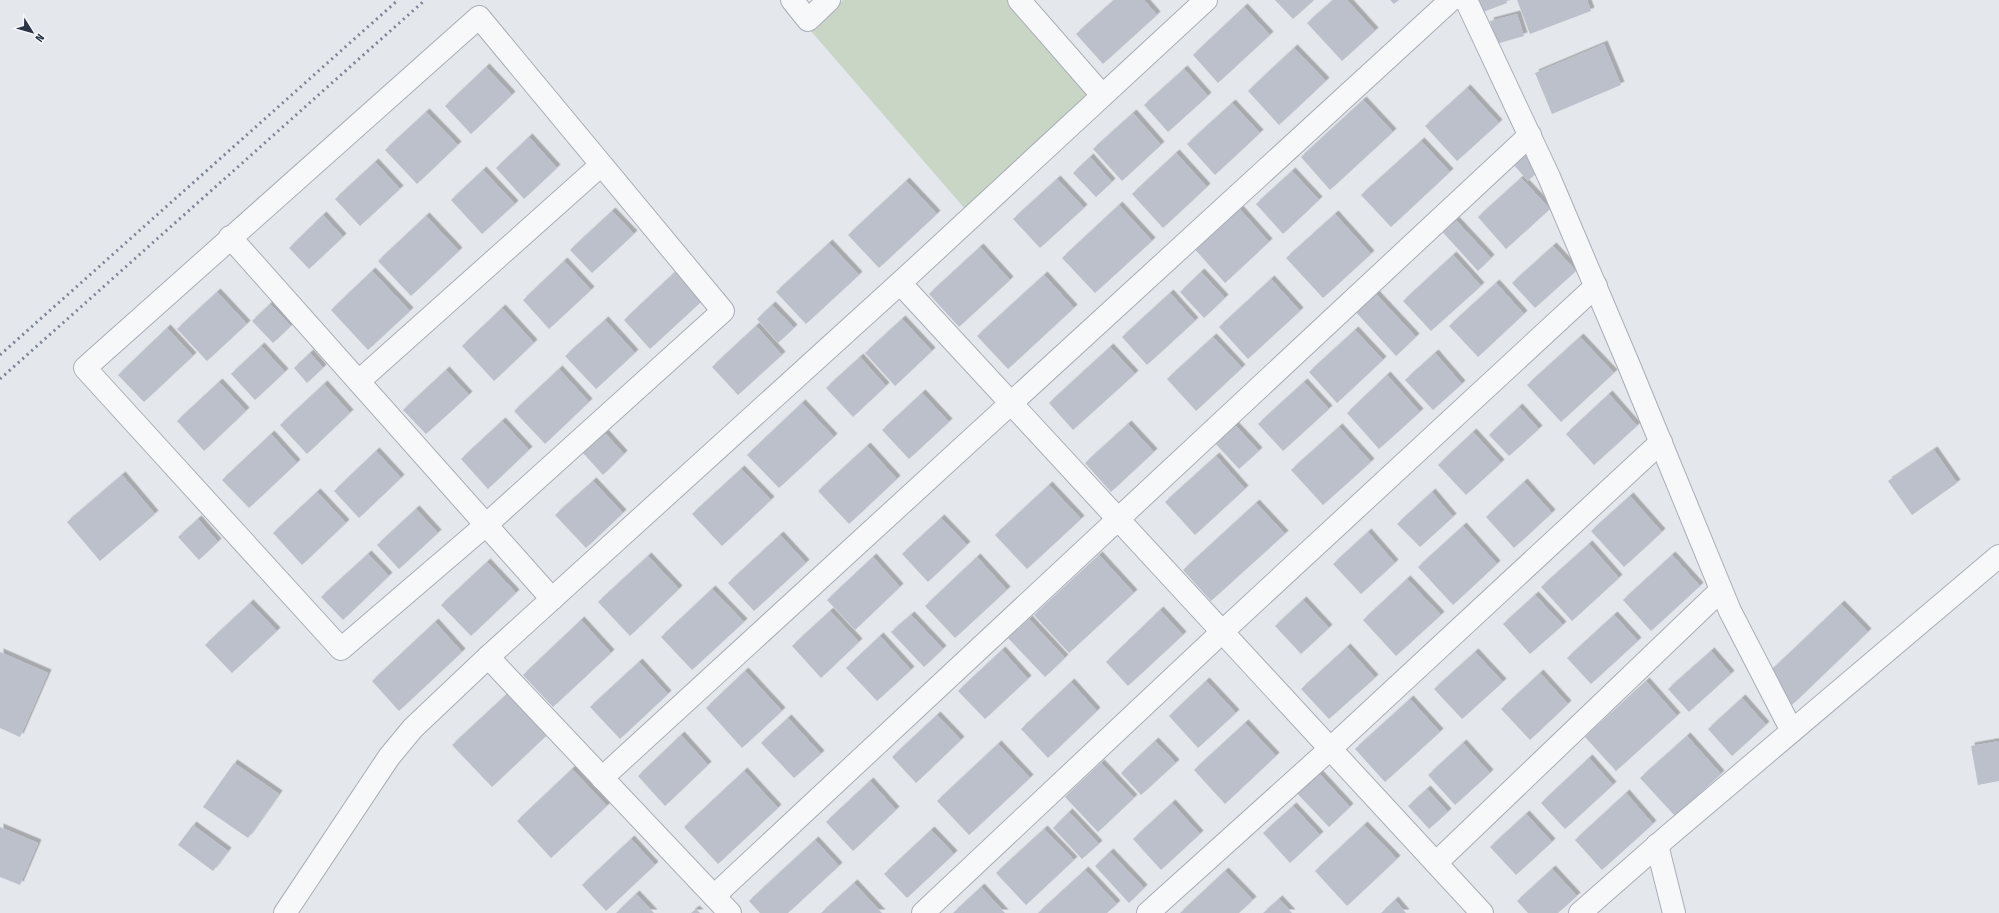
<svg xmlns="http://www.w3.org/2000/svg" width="1999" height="913" font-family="'Fira Sans Condensed',sans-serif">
<defs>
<filter id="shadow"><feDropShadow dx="3.5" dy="-3.5" stdDeviation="0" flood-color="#0004"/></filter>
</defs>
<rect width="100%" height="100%" fill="#e4e7ec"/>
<polygon fill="#c9d6c5" points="843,0 1007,0 1090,94 966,210 810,30"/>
<g fill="#bbc0ca" filter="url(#shadow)">
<polygon points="1114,0 1144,0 1157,15 1103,64 1076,34"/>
<polygon points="1275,0 1314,0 1293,19"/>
<polygon points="1333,0 1347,0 1375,31 1342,61 1307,23"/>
<polygon points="1390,0 1399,0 1394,4"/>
<polygon points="1478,0 1506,0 1507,3 1483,12"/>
<polygon points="1517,0 1587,0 1591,11 1530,34"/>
<polygon points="1244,7 1270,35 1218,83 1193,55"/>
<polygon points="1517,14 1524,36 1496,44 1490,21"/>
<polygon points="1604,44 1621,85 1552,114 1535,73"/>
<polygon points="1294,48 1326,81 1279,125 1248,91"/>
<polygon points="486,67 512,95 471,134 445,106"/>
<polygon points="1184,69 1208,96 1168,132 1144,105"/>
<polygon points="1467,88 1499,123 1457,161 1425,126"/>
<polygon points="1363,100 1393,132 1330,190 1301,157"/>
<polygon points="1232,103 1260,133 1215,175 1187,144"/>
<polygon points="426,112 458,145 417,184 385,150"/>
<polygon points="1133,113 1161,145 1122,181 1093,149"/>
<polygon points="529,137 557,168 524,199 496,168"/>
<polygon points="1421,141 1450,172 1391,227 1361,195"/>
<polygon points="1176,153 1207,187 1163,228 1132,194"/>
<polygon points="1524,153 1539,170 1528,181 1512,163"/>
<polygon points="1090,157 1112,182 1096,197 1073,173"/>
<polygon points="375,162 400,189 360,226 335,199"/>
<polygon points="483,170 515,204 482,234 451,200"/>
<polygon points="1292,171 1319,200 1283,234 1256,204"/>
<polygon points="1521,178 1550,209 1506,249 1478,217"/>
<polygon points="1057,179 1084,208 1040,248 1013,219"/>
<polygon points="906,181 937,214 879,268 848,235"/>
<polygon points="1119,205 1152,241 1095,293 1062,258"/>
<polygon points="1237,206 1269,242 1225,283 1192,246"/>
<polygon points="612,211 634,234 592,273 570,250"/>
<polygon points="1335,214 1371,254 1323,298 1286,258"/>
<polygon points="323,215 343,237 309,269 289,248"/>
<polygon points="1451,215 1491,258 1478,271 1438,227"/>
<polygon points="426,216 459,251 411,296 378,261"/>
<polygon points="829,243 859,275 806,324 776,292"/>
<polygon points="1553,246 1576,271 1535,308 1512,283"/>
<polygon points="980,247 1010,280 959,327 929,294"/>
<polygon points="1453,255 1481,286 1431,331 1403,301"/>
<polygon points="564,261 591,290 549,329 523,300"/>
<polygon points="372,271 410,311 368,350 331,310"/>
<polygon points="675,272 702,301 650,349 624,320"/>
<polygon points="1201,272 1225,298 1204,318 1180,292"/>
<polygon points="1044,275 1074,308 1008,369 977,336"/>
<polygon points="1271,279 1300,311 1248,359 1219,327"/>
<polygon points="1496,283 1524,314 1478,357 1449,326"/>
<polygon points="217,292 247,324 207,361 177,329"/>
<polygon points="1374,292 1416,337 1396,356 1354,310"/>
<polygon points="1170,293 1195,321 1147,365 1122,337"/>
<polygon points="270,304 291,326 273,343 252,321"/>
<polygon points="772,305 794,328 778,343 757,319"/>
<polygon points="502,308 534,343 494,381 462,346"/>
<polygon points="902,319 932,351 895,386 865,353"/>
<polygon points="605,320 635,353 596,389 565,356"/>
<polygon points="756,326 782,355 738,395 712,367"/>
<polygon points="167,328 193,356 144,402 118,375"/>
<polygon points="1355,330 1383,360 1337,403 1309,372"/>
<polygon points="1213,337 1242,368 1196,411 1167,379"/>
<polygon points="1580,337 1614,373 1561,422 1527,385"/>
<polygon points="261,346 285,372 255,400 231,374"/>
<polygon points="1110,347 1135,374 1073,430 1049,403"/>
<polygon points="310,353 323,368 307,383 294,368"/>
<polygon points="1435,353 1462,384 1433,410 1405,380"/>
<polygon points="860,357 886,386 853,417 826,388"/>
<polygon points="559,369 589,402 545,444 514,411"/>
<polygon points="446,370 469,395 426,434 403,410"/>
<polygon points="1387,375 1420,412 1379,449 1347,413"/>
<polygon points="219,382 246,411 204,451 177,421"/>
<polygon points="1304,382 1329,409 1283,451 1258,424"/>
<polygon points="324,384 350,413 307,454 280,425"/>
<polygon points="922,393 949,422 909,459 882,430"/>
<polygon points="1609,394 1637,426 1594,465 1566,434"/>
<polygon points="802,403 834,437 779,488 747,455"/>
<polygon points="1519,407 1539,429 1509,456 1489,435"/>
<polygon points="502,421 529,450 488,489 461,459"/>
<polygon points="1233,423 1259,451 1239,469 1213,441"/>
<polygon points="1128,424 1154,452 1111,492 1085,463"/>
<polygon points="1339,427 1371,462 1323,505 1291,470"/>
<polygon points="1473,432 1501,463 1466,495 1438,465"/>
<polygon points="605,433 624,454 603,475 583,453"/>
<polygon points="271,434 297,463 249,508 222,480"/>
<polygon points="867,446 897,479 849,524 818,491"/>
<polygon points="1934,450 1957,483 1912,515 1888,481"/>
<polygon points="376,451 401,478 359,518 334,491"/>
<polygon points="1216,456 1245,489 1195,535 1165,502"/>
<polygon points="741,469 771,500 722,546 692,514"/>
<polygon points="122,475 155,514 100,561 67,522"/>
<polygon points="593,481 623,513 586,548 555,515"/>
<polygon points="1524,482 1552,513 1514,548 1486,517"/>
<polygon points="1049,485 1081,519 1027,569 995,535"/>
<polygon points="317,492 346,523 302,565 273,533"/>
<polygon points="1432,492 1453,517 1420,547 1397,524"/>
<polygon points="1630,496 1662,532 1624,567 1591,531"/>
<polygon points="1256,503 1285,534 1211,601 1183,570"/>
<polygon points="416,509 438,533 399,569 377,545"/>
<polygon points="941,518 967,545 928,582 902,554"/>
<polygon points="198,519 218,542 199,560 178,537"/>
<polygon points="1463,526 1497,564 1453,605 1418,567"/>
<polygon points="1368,532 1395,563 1361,594 1333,564"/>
<polygon points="780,535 806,563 754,611 728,583"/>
<polygon points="1589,544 1619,578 1572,621 1541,587"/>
<polygon points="368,554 389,576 343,620 321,597"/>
<polygon points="1099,555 1134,593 1069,653 1034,615"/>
<polygon points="1672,555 1700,586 1651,631 1623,600"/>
<polygon points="648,556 679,589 630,636 598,602"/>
<polygon points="873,557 900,587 855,630 827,600"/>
<polygon points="977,557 1007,590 955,638 925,606"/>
<polygon points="487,562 516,593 471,636 441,605"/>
<polygon points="1407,579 1441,615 1396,656 1363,620"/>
<polygon points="712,589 744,622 692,670 661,637"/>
<polygon points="1535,595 1563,625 1530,654 1503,624"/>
<polygon points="1303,600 1329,628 1301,654 1275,626"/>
<polygon points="250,603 277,631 232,673 205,645"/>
<polygon points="1841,604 1868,632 1792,705 1765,676"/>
<polygon points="1160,610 1183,635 1128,686 1106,662"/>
<polygon points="830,611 859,642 821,678 792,646"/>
<polygon points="911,615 943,649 924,667 891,632"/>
<polygon points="1614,615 1638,641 1591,684 1567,658"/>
<polygon points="1029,619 1065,658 1045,677 1008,638"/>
<polygon points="581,620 611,653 553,707 523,675"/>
<polygon points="435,622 462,652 399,711 372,681"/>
<polygon points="880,636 911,670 877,701 846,668"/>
<polygon points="1347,647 1375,678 1329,719 1301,689"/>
<polygon points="1002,650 1028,679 985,719 958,691"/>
<polygon points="1711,651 1731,674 1689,712 1668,689"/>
<polygon points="0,652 48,673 20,737 0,728"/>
<polygon points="1475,652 1503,682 1462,719 1434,689"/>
<polygon points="639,662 668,694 620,739 590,707"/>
<polygon points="745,671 782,711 742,748 706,708"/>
<polygon points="1540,673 1568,704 1530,740 1501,709"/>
<polygon points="1206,681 1236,713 1198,748 1169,716"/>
<polygon points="1646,681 1677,716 1616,771 1585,737"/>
<polygon points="1071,682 1097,711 1048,758 1021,729"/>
<polygon points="507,694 546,736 492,787 452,745"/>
<polygon points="1742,698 1766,725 1732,756 1708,729"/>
<polygon points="1410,699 1440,732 1385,782 1355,749"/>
<polygon points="937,715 961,740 916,783 892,757"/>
<polygon points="788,718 821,754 794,778 761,743"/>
<polygon points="1245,723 1276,756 1225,804 1194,770"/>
<polygon points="681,735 708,765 665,806 638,776"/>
<polygon points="1687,736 1721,774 1675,816 1640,778"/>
<polygon points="1155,741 1176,763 1141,795 1121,773"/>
<polygon points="1999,741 1999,781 1978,785 1971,746"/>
<polygon points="1463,743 1490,773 1455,805 1428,775"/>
<polygon points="998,744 1030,778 969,835 937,801"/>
<polygon points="1589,758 1613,785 1565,829 1541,803"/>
<polygon points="234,763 279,794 248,838 203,807"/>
<polygon points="1101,763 1134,798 1098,832 1065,797"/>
<polygon points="1314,768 1350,807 1329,827 1292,788"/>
<polygon points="572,769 607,806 551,858 517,821"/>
<polygon points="744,771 778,808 718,864 684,827"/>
<polygon points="870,781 896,810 853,851 826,822"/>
<polygon points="1427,789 1448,812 1429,829 1408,806"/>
<polygon points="1626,793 1653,824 1602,870 1575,840"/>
<polygon points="1172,803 1200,834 1161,870 1133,839"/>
<polygon points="1293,806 1320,835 1290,863 1263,833"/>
<polygon points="1069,812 1099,844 1082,859 1053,828"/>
<polygon points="1526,814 1552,842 1516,875 1490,847"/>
<polygon points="193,825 228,851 213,871 178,845"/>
<polygon points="1364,825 1397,859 1347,906 1315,871"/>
<polygon points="0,827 38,843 20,885 0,877"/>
<polygon points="1044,829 1074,860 1026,905 996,873"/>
<polygon points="931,830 954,854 907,898 884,874"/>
<polygon points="631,839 655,865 606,911 582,885"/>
<polygon points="815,840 839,866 788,913 760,913 749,901"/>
<polygon points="1110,852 1144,888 1129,903 1095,866"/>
<polygon points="1552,869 1577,896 1558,913 1528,913 1517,901"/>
<polygon points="1085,870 1117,904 1107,913 1038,913"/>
<polygon points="1225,871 1253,900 1239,913 1180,913"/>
<polygon points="854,883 882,913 821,913"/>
<polygon points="981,887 1005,913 953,913"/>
<polygon points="636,894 654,913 616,913"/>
<polygon points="1279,899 1292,913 1263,913"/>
<polygon points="1395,900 1406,913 1381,913"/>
<polygon points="696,909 700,913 691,913"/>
</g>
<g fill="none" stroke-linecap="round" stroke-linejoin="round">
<defs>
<g id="minor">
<polyline points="792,0 808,20 829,0"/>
<polyline points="1019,0 1102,95"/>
<polyline points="1466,0 1549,177 1628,363 1730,611 1792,731"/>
<polygon points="479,17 723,311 487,524 341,649 85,368"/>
<polyline points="230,237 552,599"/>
<polyline points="900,283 1482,913"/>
<polyline points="359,381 601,165"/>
<polyline points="488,657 730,913"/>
<polyline points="602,778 1451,0"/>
<polyline points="1657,845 1674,913"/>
<polyline points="1436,863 1721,590"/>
<polyline points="714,896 1530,135"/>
<polyline points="285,913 389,757 413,728 488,657 900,283 1206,0"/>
<polyline points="923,913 1222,632 1596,286"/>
<polyline points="1148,913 1330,749 1661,442"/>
<polyline points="1580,913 1668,836 1999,556"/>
</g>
</defs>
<use href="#minor" stroke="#a9aeb7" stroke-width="24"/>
<use href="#minor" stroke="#f7f8fa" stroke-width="22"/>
<g stroke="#7d8696" stroke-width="3" stroke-dasharray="2 4" stroke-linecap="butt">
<polyline points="0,355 398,0"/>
<polyline points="0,379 425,0"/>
</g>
</g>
<g transform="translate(32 32) rotate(127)" stroke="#f4f6f9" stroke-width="3" paint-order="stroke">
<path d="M0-3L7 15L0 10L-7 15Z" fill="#2b3445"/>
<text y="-6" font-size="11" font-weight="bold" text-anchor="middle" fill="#2b3445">N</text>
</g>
</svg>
